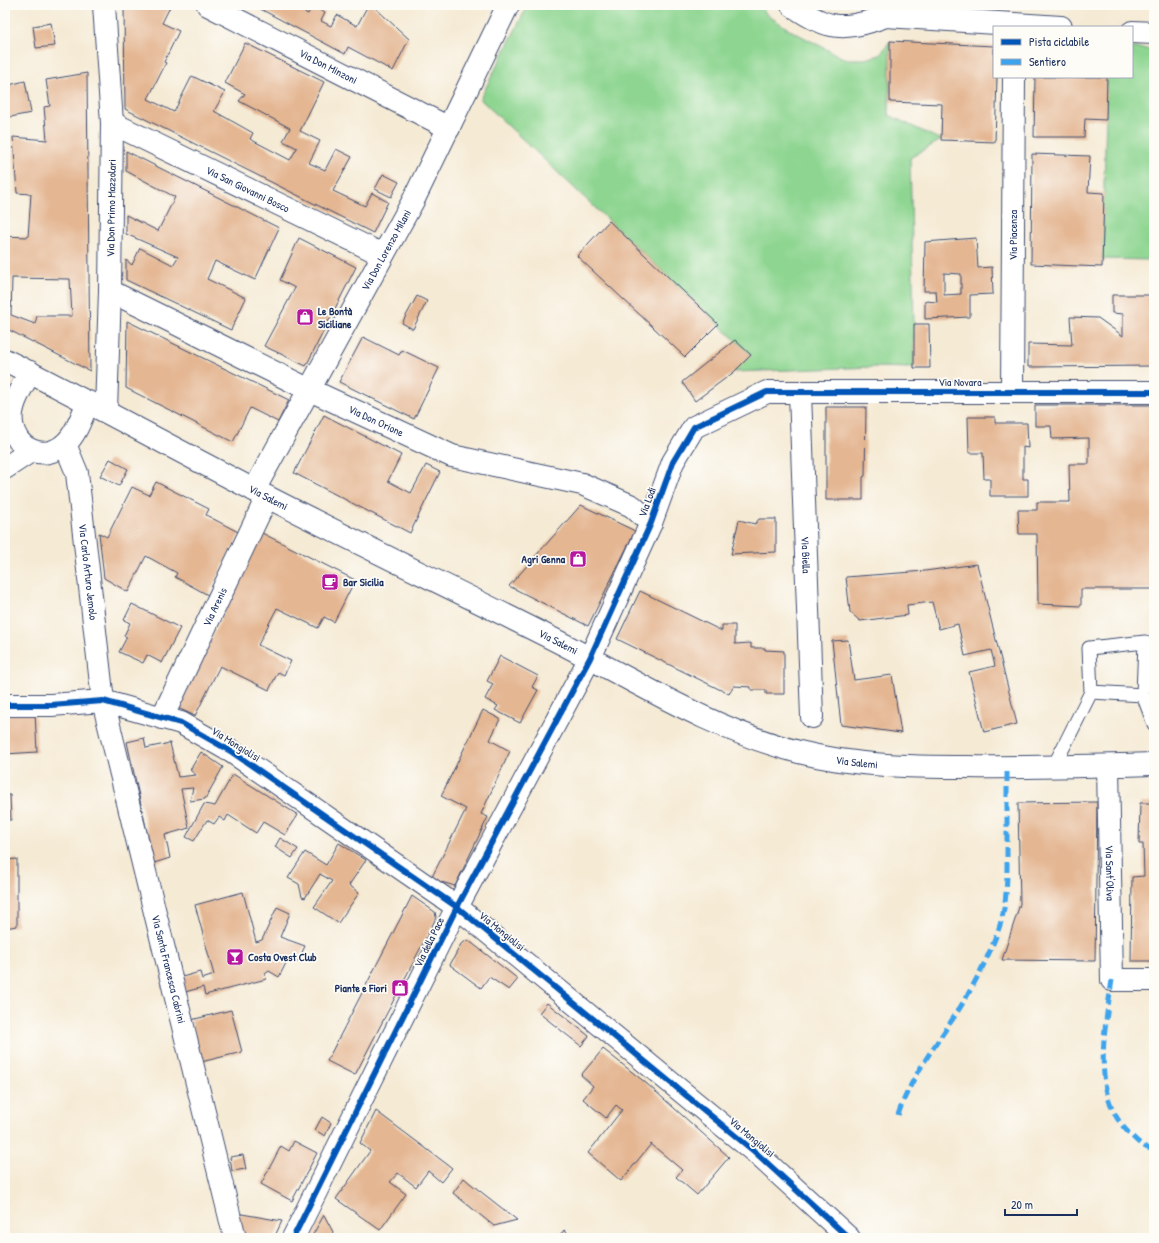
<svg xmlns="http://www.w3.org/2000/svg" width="1159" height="1243" font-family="'Patrick Hand',sans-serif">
<rect width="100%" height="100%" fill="#fdfcf7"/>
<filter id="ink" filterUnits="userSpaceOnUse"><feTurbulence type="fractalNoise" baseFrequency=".025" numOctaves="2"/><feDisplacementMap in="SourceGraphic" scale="8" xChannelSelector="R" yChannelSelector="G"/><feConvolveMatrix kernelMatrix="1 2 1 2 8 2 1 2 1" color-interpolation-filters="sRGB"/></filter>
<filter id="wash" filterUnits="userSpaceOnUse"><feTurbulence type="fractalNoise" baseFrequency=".012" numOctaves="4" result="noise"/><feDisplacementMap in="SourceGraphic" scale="16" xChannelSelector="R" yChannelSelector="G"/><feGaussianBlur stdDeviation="0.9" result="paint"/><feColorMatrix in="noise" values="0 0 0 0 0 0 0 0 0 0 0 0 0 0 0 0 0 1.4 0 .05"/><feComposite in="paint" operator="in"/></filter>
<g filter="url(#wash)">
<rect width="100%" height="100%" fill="#f5ead4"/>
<g fill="#8dd590" stroke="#548277">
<polygon points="528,5 761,5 766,14 790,30 845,59 865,59 880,55 890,41 889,115 941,140 910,158 914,324 914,368 874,367 734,372 751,355 480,99"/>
<polygon points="1132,48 1154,49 1154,260 1102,259 1107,77 1132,77"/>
</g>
<g id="blocks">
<g fill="#e4b692" fill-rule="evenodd">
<polygon points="124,5 166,5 170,7 162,23 179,31 164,62 166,63 148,99 174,112 192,76 225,92 214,111 253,133 250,139 290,160 297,148 283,141 290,128 239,101 245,94 225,83 245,43 324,82 300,131 320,141 309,163 325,170 336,149 352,157 333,191 365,206 372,193 388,202 373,233 125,109"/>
<polygon points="253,5 291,5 308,14 312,6 325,13 321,21 331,26 337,15 357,26 368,5 372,5 409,39 393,71 348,47 345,54"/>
<polygon points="51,23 55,46 36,48 33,26"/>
<polygon points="890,41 994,46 994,77 997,77 995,142 941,140 942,104 890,102"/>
<path d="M 87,73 L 90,371 L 5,328 L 5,236 L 28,237 L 31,194 L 17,193 L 13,137 L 47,140 L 44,107 L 50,106 L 46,80 ZM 12,278 L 70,279 L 72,316 L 37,316 L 35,324 L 11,315 Z"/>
<polygon points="1035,77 1107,77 1106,120 1085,119 1084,137 1034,137"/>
<polygon points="25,81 31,113 5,118 5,86"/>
<polygon points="126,151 279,228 255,280 215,261 207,279 246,298 231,330 126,280 126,260 132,265 140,248 173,265 178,257 126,234 126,215 158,231 175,197 126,171"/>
<polygon points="1032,154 1090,156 1088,192 1104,193 1102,267 1031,264"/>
<polygon points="383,174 399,182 391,197 375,189"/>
<polygon points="609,221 718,324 685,357 577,256"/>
<polygon points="299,238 356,267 306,366 264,346 295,288 280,280"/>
<path d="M 976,238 L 978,268 L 992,267 L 993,294 L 970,295 L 970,317 L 925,319 L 925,301 L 937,302 L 936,291 L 924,291 L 925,242 ZM 944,273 L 961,274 L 961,294 L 944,295 Z"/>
<polygon points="1112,295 1154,295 1154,366 1028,367 1028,344 1072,345 1070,317 1098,318 1123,336 1123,314 1112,313"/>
<polygon points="417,296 427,301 413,329 402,323"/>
<polygon points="127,321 289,400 278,422 250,408 233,442 126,388"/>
<polygon points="914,324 929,324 930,368 914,368"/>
<polygon points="363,337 399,355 402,350 439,368 414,419 339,382"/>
<polygon points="735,340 751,355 734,372 695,401 682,382"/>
<polygon points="1035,405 1154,405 1154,589 1081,589 1081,606 1038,604 1037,534 1019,534 1018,510 1037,510 1037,502 1070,502 1069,464 1089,464 1089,438 1052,439 1051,426 1035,426"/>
<polygon points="826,407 866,407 865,476 863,477 863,500 826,500"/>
<polygon points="324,415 401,455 388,481 411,493 426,465 440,472 410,533 294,473"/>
<polygon points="968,417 995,417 995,423 1027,423 1028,448 1023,447 1023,479 1028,479 1028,496 990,496 990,479 984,479 983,453 969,453"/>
<polygon points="110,459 128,469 119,486 100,476"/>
<polygon points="156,482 209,509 206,515 240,533 208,595 175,577 177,573 146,556 128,592 104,578 99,533 107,537 132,487 149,495"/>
<polygon points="581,505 635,531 588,626 509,586"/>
<polygon points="759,519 776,519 776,552 731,554 739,520 755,524"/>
<polygon points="262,533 355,580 334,622 324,617 318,628 277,608 258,645 291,661 284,675 278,672 269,690 220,666 195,716 178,708"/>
<polygon points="977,564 1017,724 984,732 969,672 995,666 991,650 965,656 958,624 939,629 932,602 907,605 908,615 860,621 850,612 846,577 925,571"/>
<polygon points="640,591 722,631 722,625 735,625 735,644 751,643 751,648 765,648 765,650 784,651 784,694 766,694 766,690 751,690 751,687 734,686 729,694 617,639"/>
<polygon points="132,604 180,628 162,663 147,655 143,663 119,652 127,637 124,636 130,623 124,620"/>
<polygon points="848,640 854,680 892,675 901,733 841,725 832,641"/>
<polygon points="500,656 538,676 532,687 538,690 520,723 495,710 498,706 485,699 493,684 487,681"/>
<polygon points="483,710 500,719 490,740 510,751 481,814 488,817 455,886 431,879 466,809 441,796"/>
<polygon points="35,713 37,752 5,754 5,714"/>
<polygon points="144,738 146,748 170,743 178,777 196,775 190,770 201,752 223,767 205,799 190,801 193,788 181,789 189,828 165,835 170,858 154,863 127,742"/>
<polygon points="233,774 298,815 285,835 263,822 256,833 228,815 225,821 219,817 214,824 207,820 194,841 186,837 204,804 215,806"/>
<polygon points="5,795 10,795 11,820 5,820"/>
<polygon points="1097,802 1095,961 1002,960 1020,904 1018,803"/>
<polygon points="1140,803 1154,803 1154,961 1131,961 1132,877 1144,876 1143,844 1139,844"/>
<polygon points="280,838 298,849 292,858 275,847"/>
<polygon points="339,843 366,860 349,885 359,893 338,923 314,907 332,881 320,874 305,898 302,897 299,884 288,878 305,852 326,865"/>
<polygon points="17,859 17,926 5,928 5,860"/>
<polygon points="243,892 256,942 262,940 277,907 290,913 280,937 305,946 298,961 289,957 279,977 269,971 265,974 266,979 205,995 203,987 185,992 182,977 200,972 202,979 214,975 195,905"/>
<polygon points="412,896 435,912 436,917 434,922 355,1075 327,1061"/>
<polygon points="468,940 518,979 509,990 489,977 481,988 450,965 461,944"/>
<polygon points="547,1003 589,1036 581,1046 539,1013"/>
<polygon points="231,1010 242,1052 201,1062 191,1020"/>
<polygon points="603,1049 646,1083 729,1157 697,1195 676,1177 682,1170 651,1144 621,1181 588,1153 622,1110 616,1105 606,1118 583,1099 593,1086 581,1075"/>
<polygon points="376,1111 452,1168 441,1182 428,1171 416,1187 398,1173 390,1182 406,1194 380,1230 336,1199 370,1151 360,1143"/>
<polygon points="322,1117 331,1123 325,1136 315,1130"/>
<polygon points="294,1141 317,1153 292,1201 261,1184 281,1146 289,1151"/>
<polygon points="243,1155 246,1169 232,1171 230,1157"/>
<polygon points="464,1178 471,1184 517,1220 494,1226 453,1193"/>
<polygon points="236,1213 282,1221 274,1238 243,1238"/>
<polygon points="324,1215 333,1232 330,1238 311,1238"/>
<polygon points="564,1230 573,1238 558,1238"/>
</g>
</g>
</g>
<g filter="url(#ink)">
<use href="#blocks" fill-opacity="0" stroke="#3c4b70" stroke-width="1"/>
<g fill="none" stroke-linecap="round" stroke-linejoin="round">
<defs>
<g id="service">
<polyline points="1091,692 1143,695"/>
<polyline points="1053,768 1091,692 1089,648 1145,642 1143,695 1154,724"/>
</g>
<g id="minor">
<polyline points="104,5 112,123 110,291 106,411"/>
<path id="s1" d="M 208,5 L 449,128"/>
<path d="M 792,5 C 828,31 845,31 886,16 L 1061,27"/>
<polyline points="1132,32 1154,33"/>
<path id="s2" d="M 112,123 L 383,255"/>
<path id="s3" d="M 110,291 L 310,390 L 452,456 L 582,484 L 632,506 L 651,523"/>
<path d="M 30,372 C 22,387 9,406 12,424 C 16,450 44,462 65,444 C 77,434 82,415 88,402"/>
<path id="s4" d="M 1012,392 L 1014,77"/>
<path id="s5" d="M 800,393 L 812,717"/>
<path id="s6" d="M 65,444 L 77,473 L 103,701 L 235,1238"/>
<polyline points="5,468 31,451"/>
<path id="s7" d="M 254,490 L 413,201 L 508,5"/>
<polyline points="5,705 51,705 103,701 181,723 232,752 457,907 755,1152 849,1238"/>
<path id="s8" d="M 162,718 L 267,497"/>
<path id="s9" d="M 1108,766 L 1112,980 L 1154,980"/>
<polyline points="293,1238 457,907 590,658 651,523 673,462 694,427 767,392 1154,392"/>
</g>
<g id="secondary">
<path id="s10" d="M 5,360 C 89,402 171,447 254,490 C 350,540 448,586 545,635 C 628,676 708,729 799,752 C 855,766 910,767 967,767 C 1029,768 1091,766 1154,764"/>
</g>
</defs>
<use href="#service" stroke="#3c4b70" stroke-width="15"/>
<use href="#minor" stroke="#3c4b70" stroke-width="24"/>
<use href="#secondary" stroke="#3c4b70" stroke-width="24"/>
<use href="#service" stroke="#fff" stroke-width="13"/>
<use href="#minor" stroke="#fff" stroke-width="22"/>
<use href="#secondary" stroke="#fff" stroke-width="22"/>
<g stroke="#3da3ed" stroke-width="5" stroke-dasharray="10 5" stroke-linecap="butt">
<path d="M 1112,980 C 1105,1028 1090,1095 1129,1133 C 1138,1142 1142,1147 1154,1150"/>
<path d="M 898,1115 C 910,1079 933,1049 954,1017 C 970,993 990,955 999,928 C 1008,902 1007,874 1007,847 C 1007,820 1007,794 1007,768"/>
</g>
<defs>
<g id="cycleway">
<polyline points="5,705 51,705 103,701 181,723 232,752 457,907 755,1152 849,1238"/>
<polyline points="293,1238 457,907 590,658 651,523 673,462 694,427 767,392 1154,392"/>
</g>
</defs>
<use href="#cycleway" stroke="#fdfcf7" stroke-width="8"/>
<use href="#cycleway" stroke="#0057b8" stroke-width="6"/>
</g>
</g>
<defs>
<symbol id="shop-square" viewBox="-11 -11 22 22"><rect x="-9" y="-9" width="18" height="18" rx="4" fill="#b5179e" stroke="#fdfcf7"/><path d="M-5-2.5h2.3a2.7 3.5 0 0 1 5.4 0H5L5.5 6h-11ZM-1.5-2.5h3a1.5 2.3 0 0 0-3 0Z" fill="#fff"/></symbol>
<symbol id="cafe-square" viewBox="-11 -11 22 22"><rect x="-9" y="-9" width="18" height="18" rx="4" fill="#b5179e" stroke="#fdfcf7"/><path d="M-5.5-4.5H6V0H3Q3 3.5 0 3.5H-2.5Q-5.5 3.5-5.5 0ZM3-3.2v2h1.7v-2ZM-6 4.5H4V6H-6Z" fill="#fff"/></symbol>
<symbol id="bar-square" viewBox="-11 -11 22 22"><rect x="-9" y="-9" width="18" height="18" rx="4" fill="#b5179e" stroke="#fdfcf7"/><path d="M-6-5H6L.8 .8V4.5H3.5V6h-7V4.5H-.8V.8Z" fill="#fff"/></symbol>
</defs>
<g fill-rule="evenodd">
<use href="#shop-square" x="295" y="307" width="20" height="20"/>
<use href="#shop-square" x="568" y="549" width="20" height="20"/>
<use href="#cafe-square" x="320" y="572" width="20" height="20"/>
<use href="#bar-square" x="225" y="947" width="20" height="20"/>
<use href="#shop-square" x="390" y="978" width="20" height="20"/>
</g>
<g text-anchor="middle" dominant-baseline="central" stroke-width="3.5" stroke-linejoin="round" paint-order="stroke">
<g font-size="11" fill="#1b2f5e" stroke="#fdfcf7">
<text stroke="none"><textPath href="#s1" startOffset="135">Via Don Minzoni</textPath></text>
<text stroke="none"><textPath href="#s2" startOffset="151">Via San Giovanni Bosco</textPath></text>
<text transform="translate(111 208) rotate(-89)">Via Don Primo Mazzolari</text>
<text stroke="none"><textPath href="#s4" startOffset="157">Via Piacenza</textPath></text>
<text stroke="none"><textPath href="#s7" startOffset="274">Via Don Lorenzo Milani</textPath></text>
<text x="960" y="382">Via Novara</text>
<text stroke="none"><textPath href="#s3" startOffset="296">Via Don Orione</textPath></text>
<text stroke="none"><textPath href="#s10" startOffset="297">Via Salemi</textPath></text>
<text transform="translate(647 502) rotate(-70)">Via Lodi</text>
<text stroke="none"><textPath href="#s5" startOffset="162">Via Biella</textPath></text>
<text stroke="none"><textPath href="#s6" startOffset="131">Via Carlo Arturo Jemolo</textPath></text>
<text stroke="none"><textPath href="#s8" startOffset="123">Via Arenis</textPath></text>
<text stroke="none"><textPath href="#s10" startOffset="621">Via Salemi</textPath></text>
<text transform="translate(236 744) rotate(32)">Via Mongiolisi</text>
<text stroke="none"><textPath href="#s10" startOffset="945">Via Salemi</textPath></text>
<text stroke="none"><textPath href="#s9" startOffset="107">Via Sant'Oliva</textPath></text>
<text transform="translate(502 931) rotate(39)">Via Mongiolisi</text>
<text transform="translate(429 942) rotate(-64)">Via della Pace</text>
<text stroke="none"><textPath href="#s6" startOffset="537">Via Santa Francesca Cabrini</textPath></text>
<text transform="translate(752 1137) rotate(40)">Via Mongiolisi</text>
</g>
<g font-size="11" font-weight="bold" fill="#1b2f5e" stroke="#fdfcf7" text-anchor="start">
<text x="318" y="311">Le Bontà<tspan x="318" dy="13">Siciliane</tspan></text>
<text x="565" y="559" text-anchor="end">Agri Genna</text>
<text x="343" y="582">Bar Sicilia</text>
<text x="248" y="957">Costa Ovest Club</text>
<text x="387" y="988" text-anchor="end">Piante e Fiori</text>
</g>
</g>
<rect width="1159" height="1243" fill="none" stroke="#fdfcf7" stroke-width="20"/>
<rect x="993" y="26" width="140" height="52" fill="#fdfcf7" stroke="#a3aaba"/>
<rect x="1001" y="39" width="20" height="6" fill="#0057b8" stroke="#a3aaba"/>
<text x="1029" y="46" font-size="12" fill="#1b2f5e">Pista ciclabile</text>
<rect x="1001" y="59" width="20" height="6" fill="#3da3ed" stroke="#a3aaba"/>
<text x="1029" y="66" font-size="12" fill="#1b2f5e">Sentiero</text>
<path d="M1005 1209v6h72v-6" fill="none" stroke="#1b2f5e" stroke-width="2"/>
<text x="1011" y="1209" font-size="12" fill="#1b2f5e" stroke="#fdfcf7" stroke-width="3" paint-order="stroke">20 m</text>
</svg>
